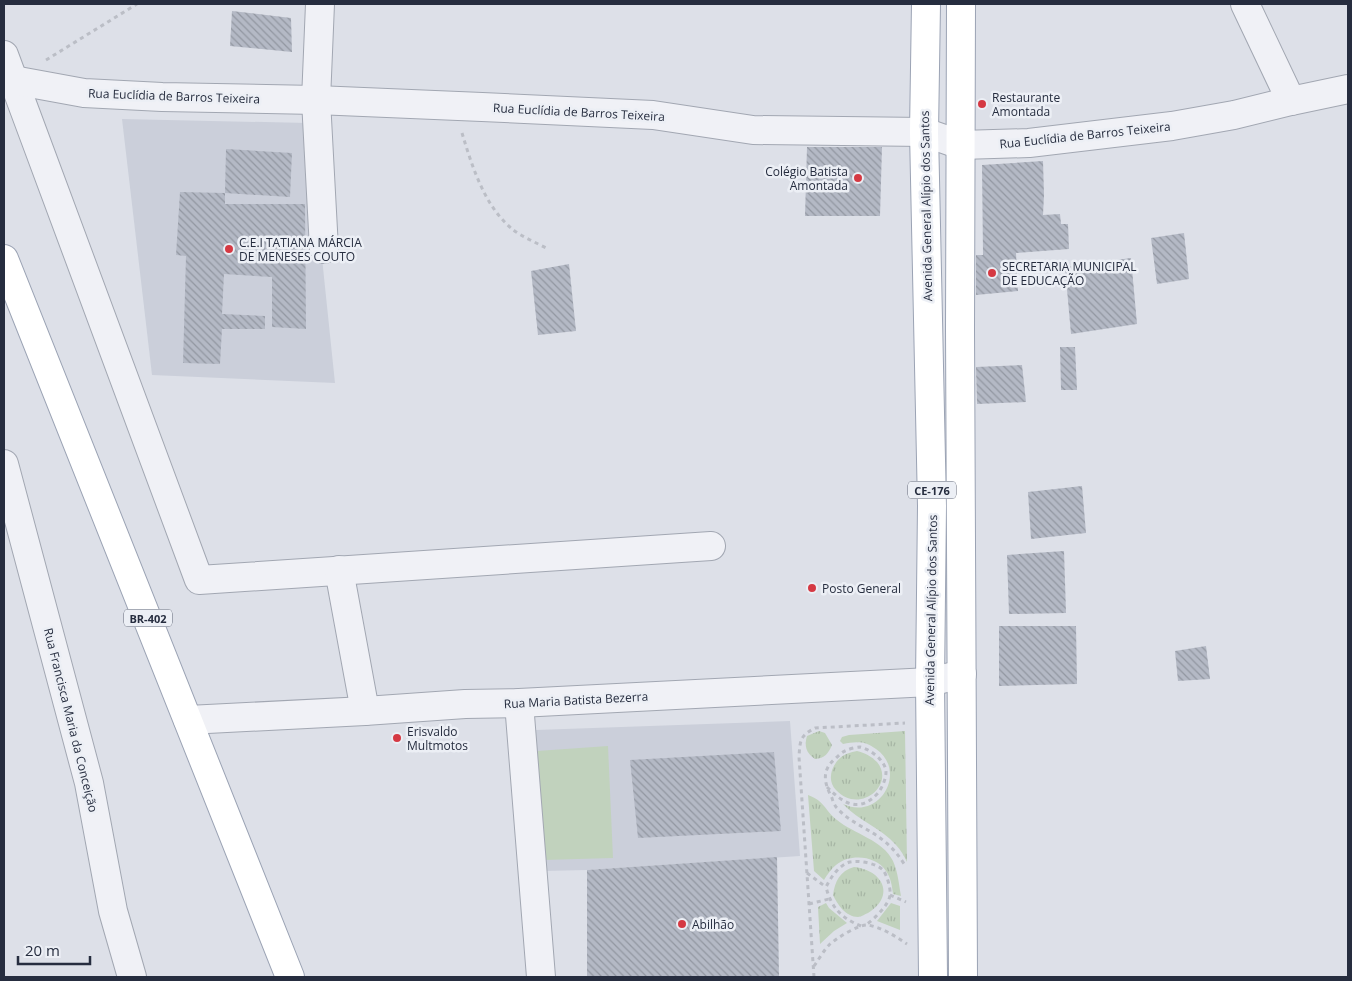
<svg xmlns="http://www.w3.org/2000/svg" width="1352" height="981" font-family="'Open Sans',sans-serif">
<defs>
<pattern id="grass-tufts" width="24" height="20" patternUnits="userSpaceOnUse" patternTransform="scale(1.25)"><rect width="24" height="20" fill="#c1d2bd"/><path d="M3 7l-1-3M5 7V3M7 7l1-3M15 17l-1-3M17 17v-4M19 17l1-3" fill="none" stroke="#a6b5a4"/></pattern>
<pattern id="building-back-hatch" width="6" height="6" patternUnits="userSpaceOnUse" patternTransform="scale(1.25)"><rect width="6" height="6" fill="#b4b9c5"/><path d="M-1 5l2 2M0 0l6 6M5-1l2 2" fill="none" stroke="#9297a1"/></pattern>
</defs>
<rect width="100%" height="100%" fill="#dde0e8"/>
<g fill="#cbcfda">
<polygon points="122,119 308,123 335,383 152,375"/>
<polygon points="790,721 800,856 587,870 543,871 536,730"/>
</g>
<g fill="url(#grass-tufts)">
<path d="M 819,731 L 825,733 L 832,745 C 828,754 825,758 815,759 C 806,753 804,746 807,736 Z"/>
<path d="M 905,731 L 907,862 C 904,856 901,850 896,845 C 881,828 859,821 843,804 C 880,821 908,771 876,749 C 866,741 856,741 843,744 L 840,741 L 842,737 L 849,735 Z"/>
<path d="M 857,751 C 865,753 871,756 877,762 C 896,785 859,815 836,790 C 827,781 831,767 839,759 C 844,754 851,752 857,751 Z"/>
<path d="M 808,795 C 825,801 824,810 837,820 C 854,834 883,840 893,861 C 898,872 899,885 901,896 L 893,894 C 892,886 891,878 886,871 C 876,856 851,853 836,865 C 831,869 827,875 824,880 L 814,871 Z"/>
<path d="M 854,867 C 883,870 896,896 868,913 C 865,914 861,917 858,917 C 846,917 837,904 833,895 C 835,881 840,871 854,867 Z"/>
<polygon points="826,903 829,908 847,923 834,931 820,944 818,907"/>
<polygon points="891,903 900,906 900,930 877,921"/>
</g>
<polygon fill="#c1d2bd" points="608,746 613,858 543,860 537,751"/>
<g fill="url(#building-back-hatch)">
<polygon points="232,11 291,18 292,52 230,46"/>
<polygon points="807,147 882,147 880,216 805,216"/>
<polygon points="226,149 292,153 290,197 225,193"/>
<polygon points="1043,161 1044,195 1043,215 1060,214 1061,224 1068,224 1069,249 1016,253 1018,291 976,295 976,255 983,255 982,165"/>
<polygon points="180,192 225,193 225,204 305,204 306,329 272,327 272,277 224,274 222,314 265,316 265,329 222,329 220,364 183,363 186,256 176,255"/>
<polygon points="1184,233 1189,279 1157,284 1151,238"/>
<polygon points="1131,258 1137,324 1071,334 1065,267"/>
<polygon points="569,264 576,331 538,335 531,271"/>
<polygon points="1060,347 1075,347 1077,390 1061,390"/>
<polygon points="1022,365 1026,402 977,404 976,367"/>
<polygon points="1082,486 1086,533 1031,539 1028,492"/>
<polygon points="1064,551 1066,613 1009,614 1007,555"/>
<polygon points="999,626 1076,626 1077,684 999,686"/>
<polygon points="1206,646 1210,679 1178,681 1175,651"/>
<polygon points="774,752 781,831 638,838 630,760"/>
<polygon points="777,857 779,977 587,977 587,870"/>
</g>
<g fill="none" stroke-linecap="round" stroke-linejoin="round">
<defs>
<g id="minor">
<polyline points="320,4 316,100 324,249"/>
<polyline points="1245,4 1291,101"/>
<polyline points="4,55 199,580 711,546"/>
<polyline points="13,80 84,93 162,97 316,100 482,107 653,115 753,130 924,132 961,145 1029,143 1172,126 1234,115 1291,101 1348,89"/>
<polyline points="4,464 89,783 113,911 132,977"/>
<polyline points="339,570 365,711"/>
<polyline points="519,703 541,977"/>
<polyline points="188,720 365,711 465,704 519,703 930,682 962,674"/>
</g>
<g id="major">
<polyline points="926,4 924,132 932,506 930,682 933,977"/>
<polyline points="961,4 960,329 963,977"/>
<polyline points="4,259 290,977"/>
</g>
</defs>
<use href="#minor" stroke="#a2a7b2" stroke-width="30"/>
<use href="#major" stroke="#9ba3b4" stroke-width="30"/>
<g stroke="#bbbec6" stroke-width="3" stroke-dasharray="4 4" stroke-linecap="butt">
<polyline points="46,60 137,4"/>
<path d="M 462,133 C 472,166 484,205 511,228 C 520,236 537,243 548,249"/>
<path d="M 827,787 C 843,803 859,814 878,793 C 882,788 886,779 886,772 C 886,761 870,749 860,747 C 856,747 849,749 845,751 C 842,752 839,755 836,758 C 821,770 824,783 832,798 C 833,802 835,806 837,808 C 850,823 870,829 884,841 C 893,848 900,857 906,867"/>
<polyline points="807,873 826,887"/>
<polyline points="890,895 906,902"/>
<polyline points="809,904 829,899"/>
<path d="M 861,926 C 841,918 831,907 826,887 C 831,877 839,865 850,862 C 858,860 876,863 883,870 C 887,875 891,889 890,895 C 889,905 874,919 866,925"/>
<path d="M 814,966 C 819,959 824,950 830,944 C 837,938 859,924 868,925 C 883,928 895,936 907,944"/>
<path d="M 814,977 L 799,757 C 800,740 800,736 815,728 L 905,723"/>
</g>
<use href="#minor" stroke="#f0f1f6" stroke-width="28"/>
<use href="#major" stroke="#fff" stroke-width="28"/>
</g>
<g fill="#d53943" stroke="#eceff5" stroke-width="2">
<circle cx="982" cy="104" r="5"/>
<circle cx="858" cy="178" r="5"/>
<circle cx="229" cy="249" r="5"/>
<circle cx="992" cy="273" r="5"/>
<circle cx="812" cy="588" r="5"/>
<circle cx="397" cy="738" r="5"/>
<circle cx="682" cy="924" r="5"/>
</g>
<g text-anchor="middle" dominant-baseline="central" stroke-width="5" stroke-linejoin="round" paint-order="stroke">
<g fill="#eceff5" stroke="#616776" stroke-width="1">
<rect x="908" y="481.5" width="48" height="17" rx="4"/>
<rect x="124" y="609.5" width="48" height="17" rx="4"/>
</g>
<g font-size="11" font-weight="bold" fill="#262d3f">
<text x="932" y="490">CE-176</text>
<text x="148" y="618">BR-402</text>
</g>
<g font-size="12" fill="#262d3f" stroke="#eceff5">
<text transform="translate(174 96) rotate(2)">Rua Euclídia de Barros Teixeira</text>
<text transform="translate(579 112) rotate(3)">Rua Euclídia de Barros Teixeira</text>
<text transform="translate(1085 135) rotate(-6)">Rua Euclídia de Barros Teixeira</text>
<text transform="translate(926 206) rotate(-91)">Avenida General Alípio dos Santos</text>
<text transform="translate(931 610) rotate(-89)">Avenida General Alípio dos Santos</text>
<text transform="translate(576 700) rotate(-3)">Rua Maria Batista Bezerra</text>
<text transform="translate(71 720) rotate(76)">Rua Francisca Maria da Conceição</text>
</g>
<g font-size="12" fill="#262d3f" stroke="#eceff5" text-anchor="start">
<text x="992" y="97">Restaurante<tspan x="992" dy="14">Amontada</tspan></text>
<text x="848" y="171" text-anchor="end">Colégio Batista<tspan x="848" dy="14">Amontada</tspan></text>
<text x="239" y="242">C.E.I TATIANA MÁRCIA<tspan x="239" dy="14">DE MENESES COUTO</tspan></text>
<text x="1002" y="266">SECRETARIA MUNICIPAL<tspan x="1002" dy="14">DE EDUCAÇÃO</tspan></text>
<text x="822" y="588">Posto General</text>
<text x="407" y="731">Erisvaldo<tspan x="407" dy="14">Multmotos</tspan></text>
<text x="692" y="924">Abilhão</text>
</g>
</g>
<rect width="1352" height="981" fill="none" stroke="#262d3f" stroke-width="10"/>
<path d="M18 956v8h72v-8" fill="none" stroke="#262d3f" stroke-width="2.5"/>
<text x="25" y="956" font-size="15" fill="#262d3f" stroke="#eceff5" stroke-width="4" paint-order="stroke">20 m</text>
</svg>
